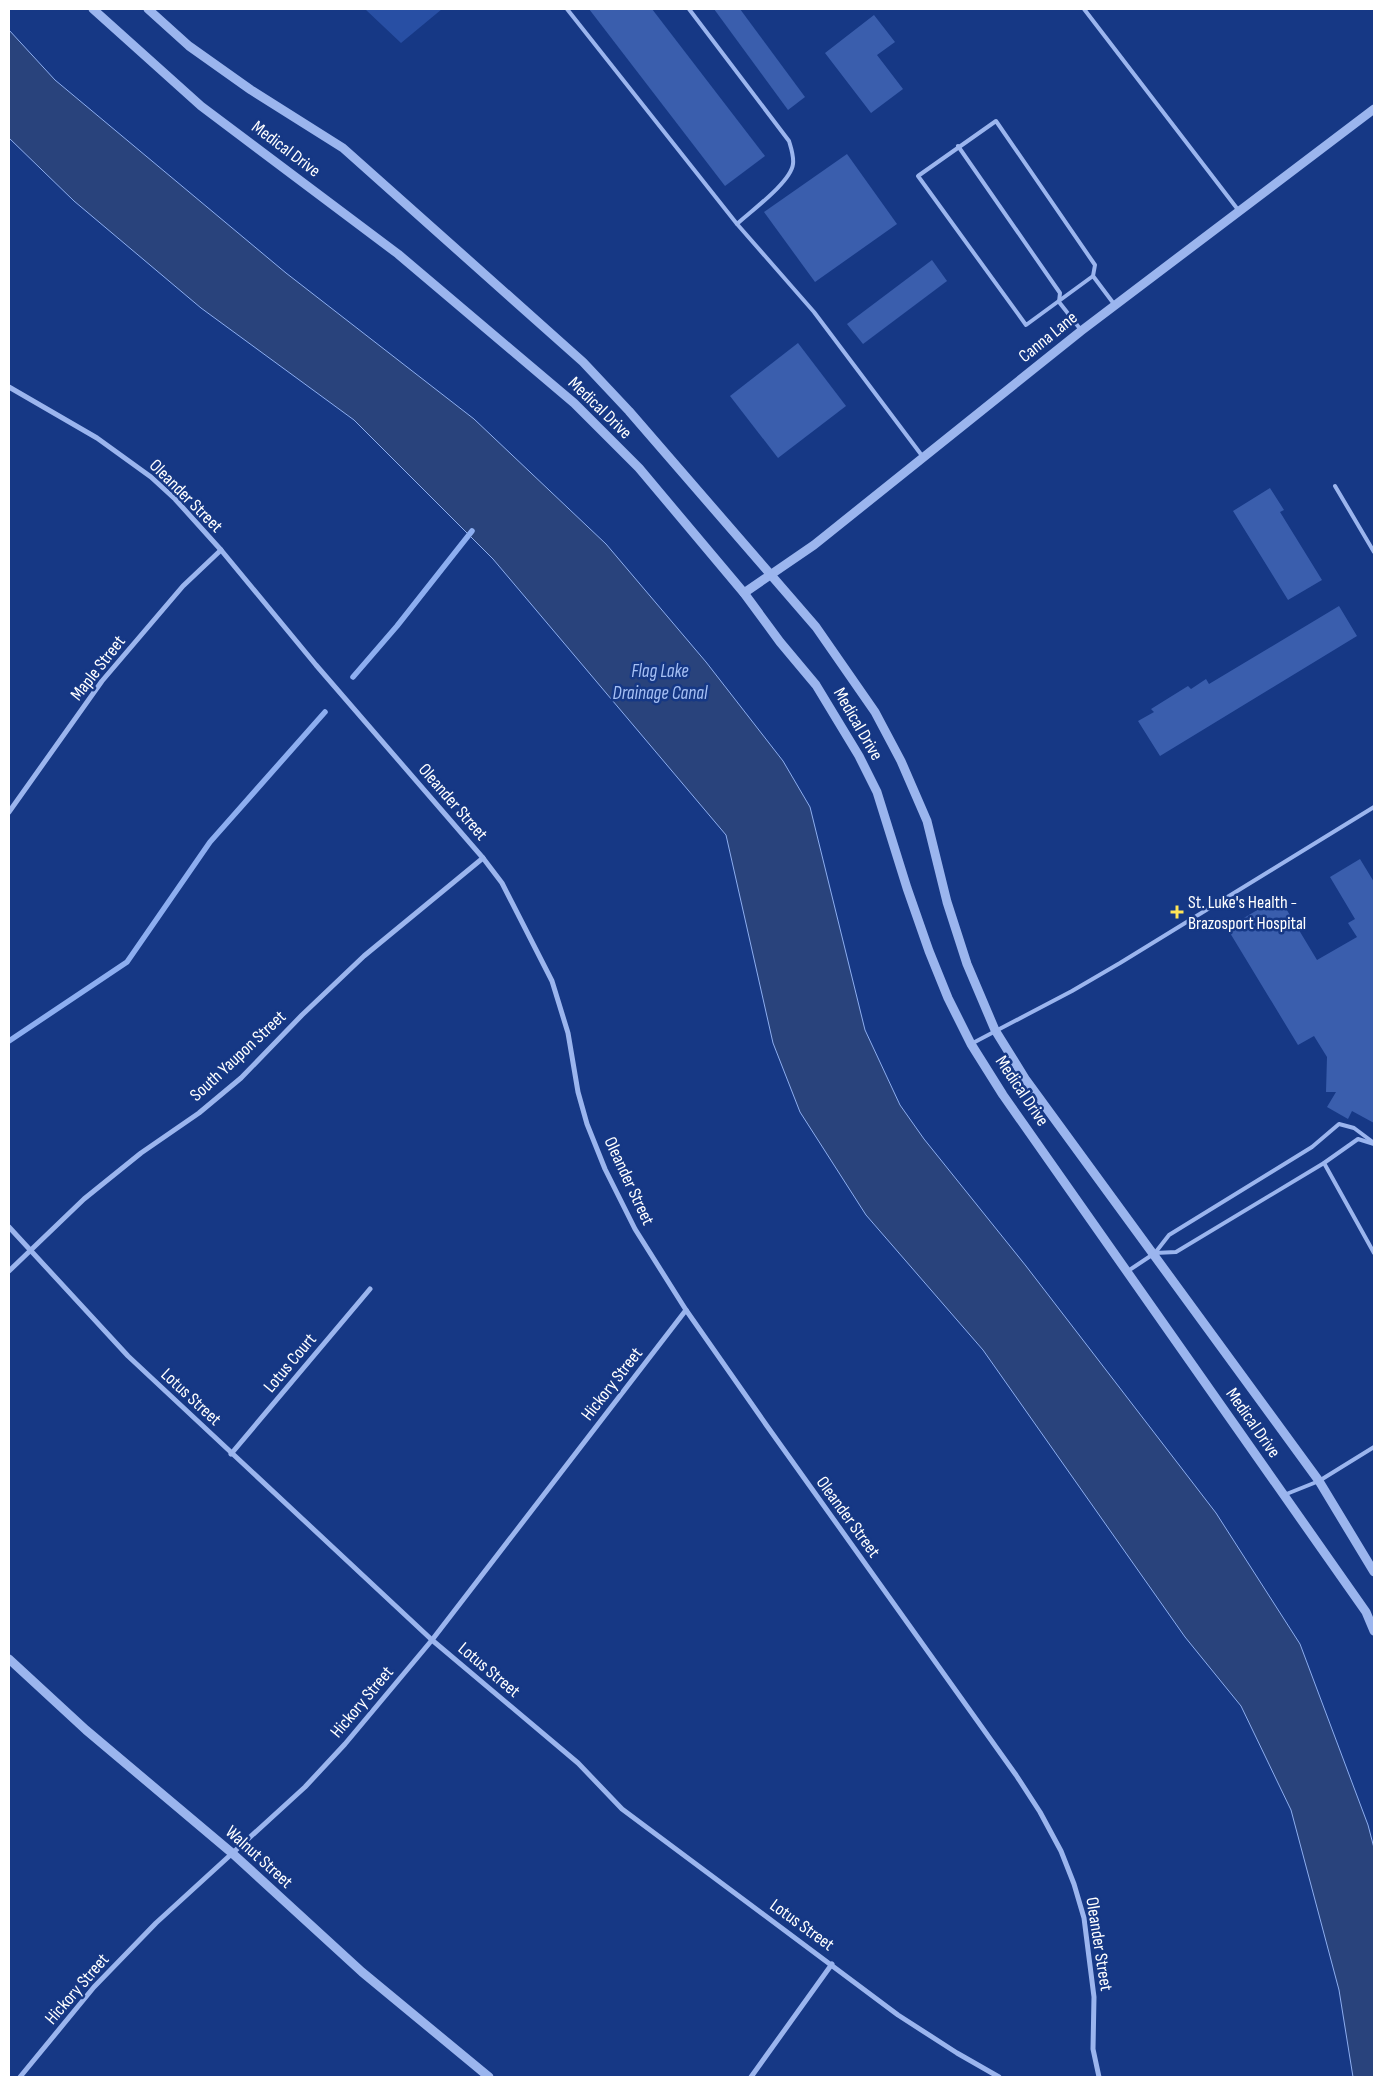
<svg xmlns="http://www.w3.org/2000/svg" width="1383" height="2086" font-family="'Sofia Sans Condensed',sans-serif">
<rect width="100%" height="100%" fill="#163885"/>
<polygon fill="#284fa4" points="365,9 442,9 401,43"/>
<polygon fill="#29437c" stroke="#8daef0" points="9,30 55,80 286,273 474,419 606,544 706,662 783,761 810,807 865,1030 900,1105 924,1139 1026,1266 1216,1513 1300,1644 1368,1825 1374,1848 1374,2077 1353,2077 1339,1990 1291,1810 1241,1706 1185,1637 983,1350 866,1215 800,1112 773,1043 726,835 493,559 354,420 201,308 74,201 9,138"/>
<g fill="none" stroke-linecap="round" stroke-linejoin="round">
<g stroke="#8daef0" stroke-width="5.5">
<polyline points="353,677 397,626 472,531"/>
<polyline points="9,1041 127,962 210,842 325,712"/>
</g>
</g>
<g fill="#3a5ead">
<polygon points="589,9 652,9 765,156 725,186"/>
<polygon points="714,9 740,9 805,97 788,110"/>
<polygon points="874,15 895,42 877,55 903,89 871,113 825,53"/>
<polygon points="847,154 897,224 815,282 764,212"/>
<polygon points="932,260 947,281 863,344 847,324"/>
<polygon points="798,343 846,406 778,458 730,396"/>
<polygon points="1270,488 1284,510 1280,512 1322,580 1288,600 1233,511"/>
<polygon points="1339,606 1357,636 1160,756 1138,721 1154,712 1151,709 1188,686 1191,689 1206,679 1209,684"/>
<polygon points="1360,859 1374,882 1374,1123 1352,1111 1348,1119 1327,1107 1336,1092 1326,1092 1327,1057 1314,1036 1298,1045 1227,928 1279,897 1317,960 1357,937 1348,923 1355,919 1330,877"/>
</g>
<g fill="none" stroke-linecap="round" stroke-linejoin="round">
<g stroke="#9bb5ee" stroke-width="4">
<polyline points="567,9 737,224 814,312 923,457"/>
<path d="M 689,9 L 789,141 C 791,148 794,156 793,164 C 791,182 751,211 737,224"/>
<polyline points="1084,9 1239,211"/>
<polygon points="996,121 1095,265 1093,276 1026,325 918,176"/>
<polyline points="958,146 1060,293 1059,302 1081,330"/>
<polyline points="1093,276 1114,304"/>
<polyline points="1335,486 1374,552"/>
<polyline points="971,1044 1072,991 1120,963 1374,807"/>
<polyline points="1324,1163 1374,1253"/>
<polyline points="1155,1253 1176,1252 1324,1163 1358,1139 1374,1144"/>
<polyline points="1128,1271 1155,1253 1169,1235 1312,1147 1339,1124 1354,1128 1374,1143"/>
<polyline points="1284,1495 1319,1481 1374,1447"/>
</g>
<g stroke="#9bb5ee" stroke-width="5">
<polyline points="9,387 97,438 151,477 175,499 221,550 316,665 483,858 502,883 552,981 568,1033 578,1092 587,1124 605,1169 635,1229 686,1310 767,1426 1016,1775 1040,1812 1061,1851 1074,1884 1084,1918 1094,1997 1093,2049 1099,2077"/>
<polyline points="9,812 102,681 183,586 221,550"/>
<polyline points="9,1227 128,1356 432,1640 578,1763 622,1809 898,2015 957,2053 999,2077"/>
<polyline points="9,1271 84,1199 141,1153 199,1113 241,1078 302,1015 364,956 483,858"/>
<polyline points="231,1454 370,1289"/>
<polyline points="20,2077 94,1987 156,1923 305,1787 345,1744 432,1640 686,1310"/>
<polyline points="751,2077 832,1964"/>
</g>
<g stroke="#9bb5ee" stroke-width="9">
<polyline points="93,9 201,106 398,254 574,403 639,468 744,593 780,642 816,685 859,756 877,792 907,888 929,951 948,998 971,1044 1003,1095 1366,1612 1374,1631"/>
<polyline points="148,9 189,46 251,90 343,148 583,362 629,411 816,627 875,712 901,761 927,821 947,902 967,964 995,1030 1026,1080 1319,1481 1374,1572"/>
<polyline points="744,593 814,545 1081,331 1374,109"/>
<polyline points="9,1659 86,1730 232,1853 362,1972 489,2077"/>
</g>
</g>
<path fill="#ffe557" stroke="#163885" stroke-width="2" d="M1174.5 904.5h5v5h5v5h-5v5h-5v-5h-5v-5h5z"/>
<g text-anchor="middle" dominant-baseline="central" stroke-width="5" stroke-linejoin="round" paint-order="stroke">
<g font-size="18" fill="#fff" stroke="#163885">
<text transform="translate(286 149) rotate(37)">Medical Drive</text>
<text transform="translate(1048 337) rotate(-39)">Canna Lane</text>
<text transform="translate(600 408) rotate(44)">Medical Drive</text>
<text transform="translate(186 496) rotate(45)">Oleander Street</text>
<text transform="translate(98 668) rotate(-52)">Maple Street</text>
<text transform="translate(858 724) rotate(60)">Medical Drive</text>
<text transform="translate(453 802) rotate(49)">Oleander Street</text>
<text transform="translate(238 1056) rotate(-43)">South Yaupon Street</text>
<text transform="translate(1022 1091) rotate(56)">Medical Drive</text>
<text transform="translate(629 1181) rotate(65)">Oleander Street</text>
<text transform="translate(290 1363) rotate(-50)">Lotus Court</text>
<text transform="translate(612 1384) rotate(-52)">Hickory Street</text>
<text transform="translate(191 1397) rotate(43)">Lotus Street</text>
<text transform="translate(1253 1423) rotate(55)">Medical Drive</text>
<text transform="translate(848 1517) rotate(54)">Oleander Street</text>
<text transform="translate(489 1670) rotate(40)">Lotus Street</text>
<text transform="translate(362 1702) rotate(-50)">Hickory Street</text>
<text transform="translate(259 1857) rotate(42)">Walnut Street</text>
<text transform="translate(802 1925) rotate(36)">Lotus Street</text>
<text transform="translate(1099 1944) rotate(81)">Oleander Street</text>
<text transform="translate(77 1989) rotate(-49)">Hickory Street</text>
</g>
<g font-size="18" fill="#fff" stroke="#163885" text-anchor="start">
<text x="1188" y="902">St. Luke's Health -<tspan x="1188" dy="21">Brazosport Hospital</tspan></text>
</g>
<g font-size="19" font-style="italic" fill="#a6c0f5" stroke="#163885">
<text x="660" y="671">Flag Lake<tspan x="660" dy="22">Drainage Canal</tspan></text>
</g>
</g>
<rect width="1383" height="2086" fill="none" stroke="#ffffff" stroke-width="20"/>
</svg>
